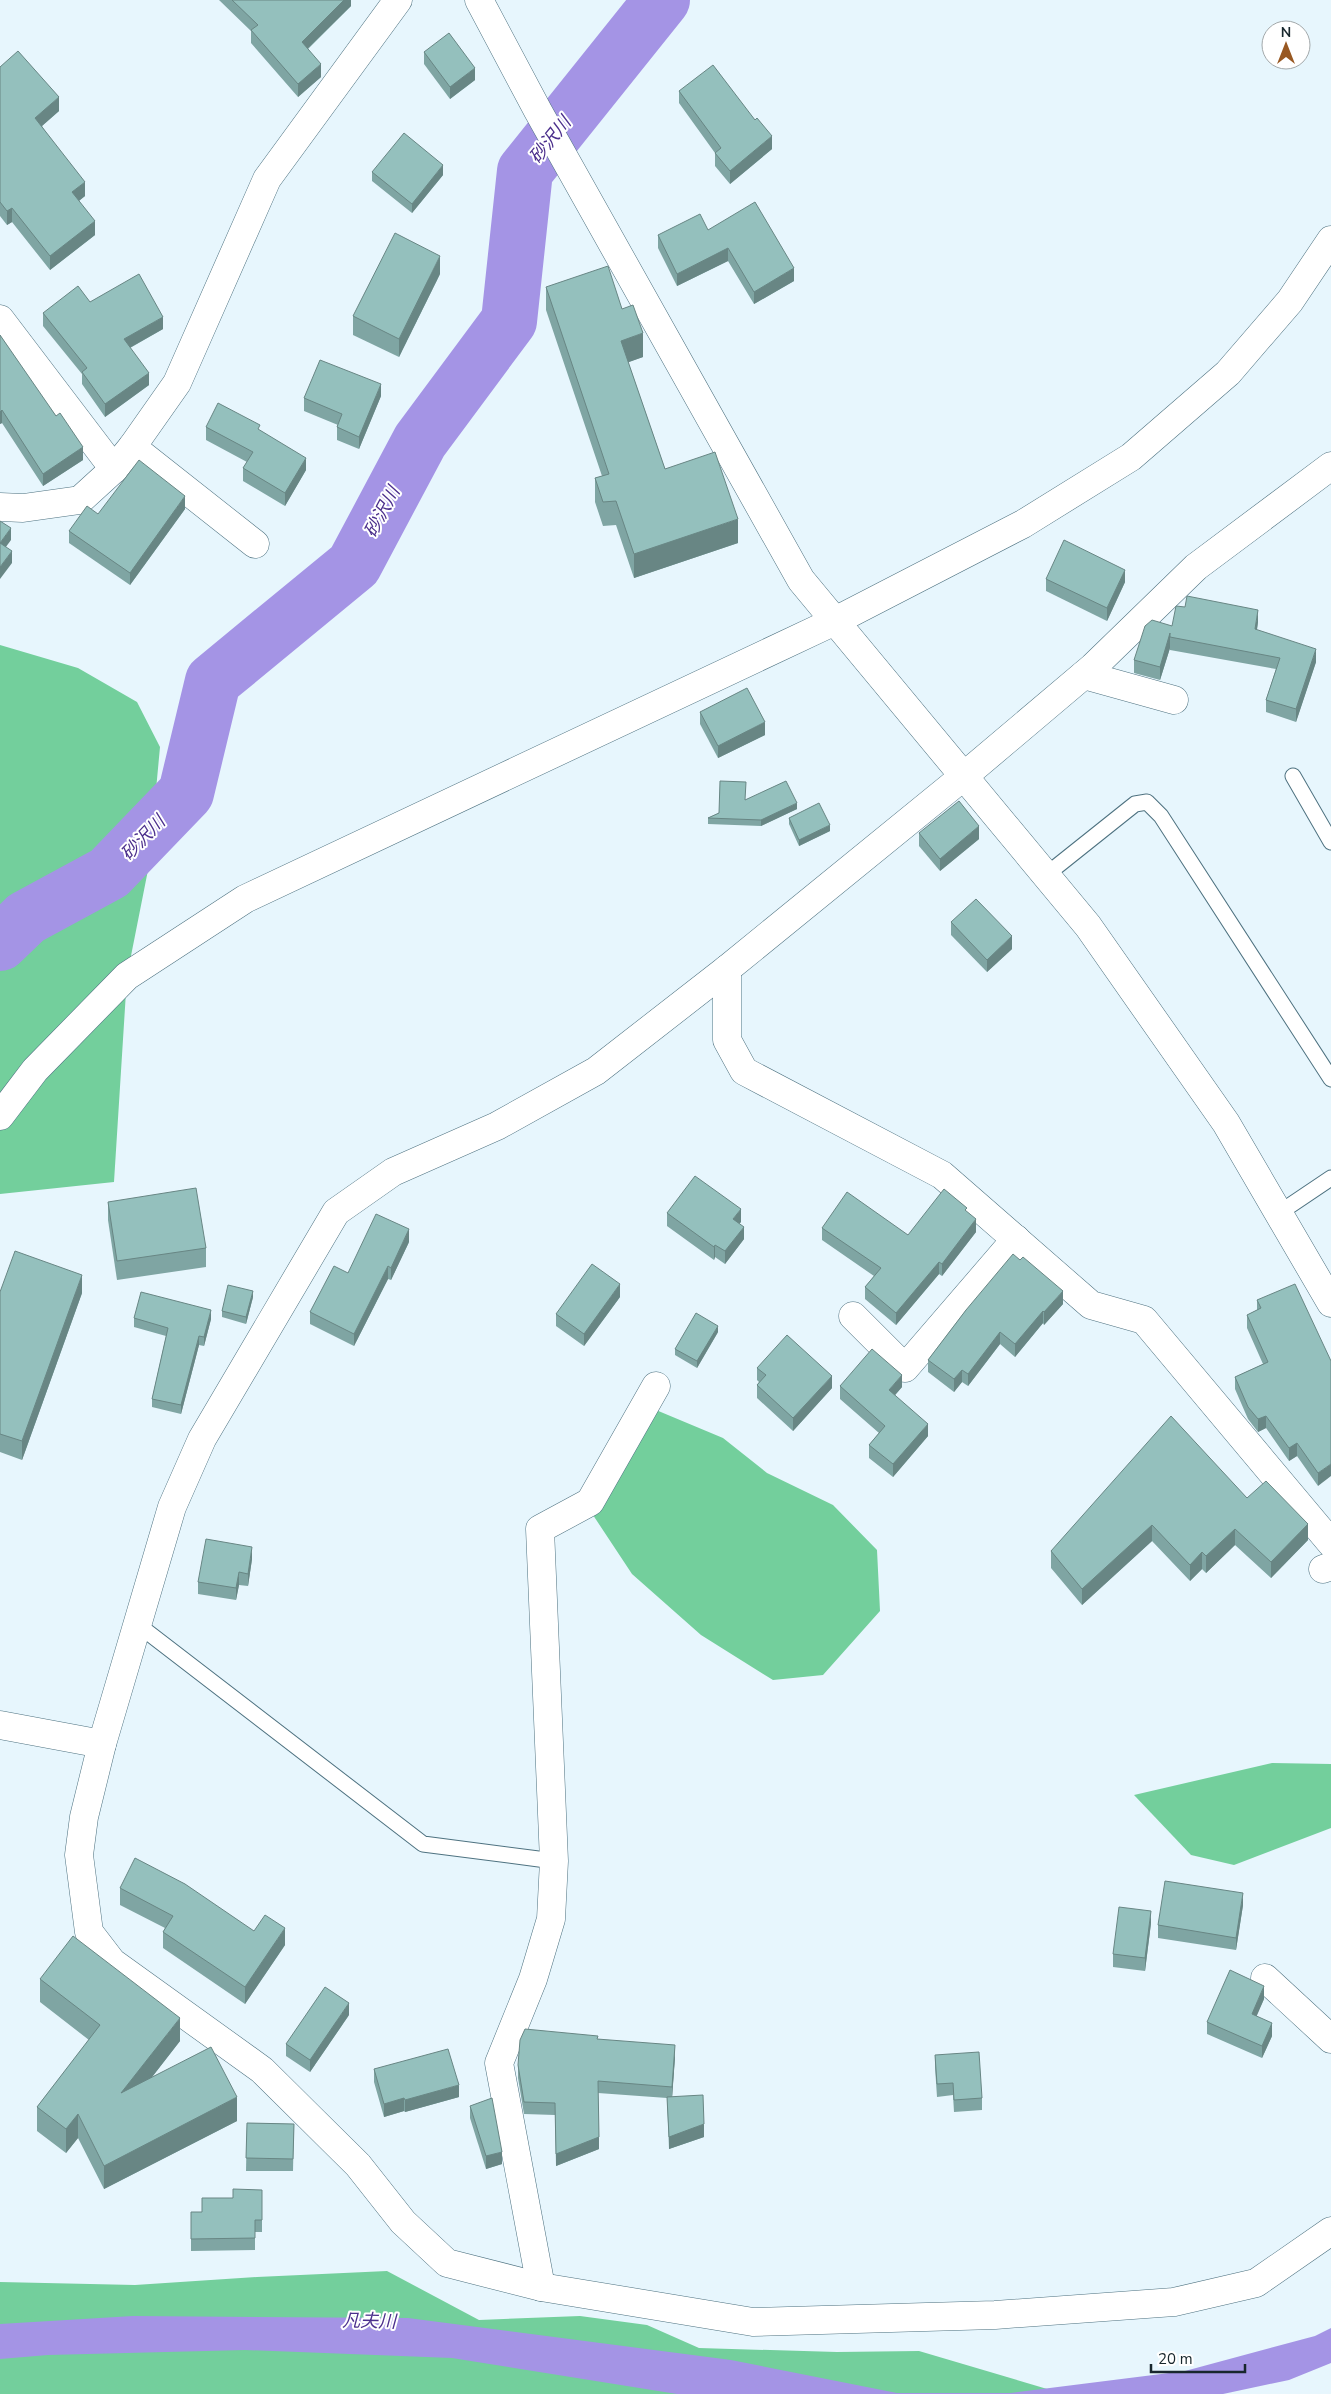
<svg xmlns="http://www.w3.org/2000/svg" width="1331" height="2394" font-family="'Nunito Sans','Noto Sans JP',sans-serif">
<rect width="100%" height="100%" fill="#e7f6fd"/>
<g fill="#73cf9c">
<polygon points="0,645 78,668 137,702 160,747 149,865 127,976 114,1182 0,1194"/>
<polygon points="656,1410 723,1438 767,1473 833,1505 877,1550 880,1611 823,1675 773,1680 701,1635 632,1574 591,1512"/>
<polygon points="1272,1763 1331,1764 1331,1828 1234,1865 1191,1855 1134,1795"/>
<polygon points="387,2271 479,2320 580,2316 647,2325 699,2348 837,2352 919,2351 1064,2394 0,2394 0,2282 135,2285 257,2277"/>
</g>
<polygon fill="#a494e5" points="133,2316 408,2318 731,2360 897,2393 1011,2393 1185,2371 1315,2336 1331,2328 1331,2363 1289,2380 1223,2394 677,2394 452,2358 245,2350 48,2355 0,2359 0,2324"/>
<g fill="none" stroke-linecap="round" stroke-linejoin="round">
<polyline stroke="#a494e5" stroke-width="56" points="0,943 26,918 109,873 186,793 213,681 354,565 420,441 509,321 525,171 662,0"/>
<defs>
<g id="lane">
<polyline points="1293,776 1331,842"/>
<polyline points="1046,875 1135,804 1147,802 1161,816 1331,1079"/>
<polyline points="1279,1213 1331,1178"/>
<polyline points="137,1624 423,1844 554,1861"/>
</g>
<g id="street">
<polyline points="479,0 538,111 801,580 1088,926 1226,1123 1331,1303"/>
<polyline points="0,319 114,469"/>
<polyline points="132,447 255,544"/>
<polyline points="1331,466 1196,567 1093,667 964,776 727,969 596,1071 497,1126 393,1172 336,1212 202,1439 172,1507 102,1744 84,1817 79,1855 89,1932 112,1962 262,2070 358,2165 403,2222 447,2263 541,2287 753,2322 995,2315 1174,2302 1256,2283 1331,2231"/>
<polyline points="0,507 23,508 80,500 114,469 132,447 177,383 267,179 398,0"/>
<polyline points="1084,675 1174,700"/>
<polyline points="727,969 727,1040 744,1071 942,1175 1091,1305 1144,1320 1331,1543"/>
<polyline points="853,1316 905,1368 1016,1239"/>
<polyline points="1323,1569 1331,1566"/>
<polyline points="0,1725 102,1744"/>
<polyline points="1265,1978 1331,2039"/>
<polyline points="541,2287 499,2063 533,1979 551,1919 554,1861 540,1529 590,1502 656,1386"/>
</g>
<polyline id="secondary" points="0,1116 35,1070 127,976 245,899 835,621 1023,524 1131,457 1228,373 1290,301 1331,240"/>
</defs>
<use href="#lane" stroke="#4e7280" stroke-width="17"/>
<use href="#street" stroke="#4e7280" stroke-width="29"/>
<use href="#secondary" stroke="#4e7280" stroke-width="29"/>
<use href="#lane" stroke="#fff" stroke-width="15"/>
<use href="#street" stroke="#fff" stroke-width="28"/>
<use href="#secondary" stroke="#fff" stroke-width="28"/>
</g>
<g fill="#7fa5a3">
<polygon points="219,0 351,0 351,6 308,49 321,77 298,97 251,43 251,31"/>
<polygon points="424,52 475,80 450,99 424,64"/>
<polygon points="0,67 59,111 42,126 85,196 79,201 95,235 50,270 12,222 7,225 0,216"/>
<polygon points="679,91 772,149 730,184 715,166 715,153 679,103"/>
<polygon points="372,172 443,175 412,213 372,181"/>
<polygon points="708,230 794,281 754,304 728,261 677,286 658,248 658,235"/>
<polygon points="440,274 399,357 353,335 353,316"/>
<polygon points="546,287 622,309 643,357 628,362 665,469 738,543 634,578 616,525 603,526 595,502 595,478 602,476 546,310"/>
<polygon points="90,302 163,329 130,348 149,385 105,417 82,384 82,374 43,326 43,313"/>
<polygon points="0,335 83,460 43,486 2,423 0,424"/>
<polygon points="381,396 359,449 337,440 337,427 338,425 304,411 304,398"/>
<polygon points="206,427 260,430 306,470 285,506 243,481 243,468 247,462 206,440"/>
<polygon points="185,509 130,585 69,543 69,531 98,514"/>
<polygon points="1046,579 1125,582 1107,621 1046,591"/>
<polygon points="1258,622 1257,630 1316,662 1296,722 1266,712 1266,700 1276,669 1170,650 1170,648 1160,680 1134,673 1134,660 1172,626"/>
<polygon points="700,712 765,735 718,758 700,724"/>
<polygon points="746,800 797,809 761,826 708,824 708,818"/>
<polygon points="789,818 830,831 799,846 789,824"/>
<polygon points="919,833 979,839 940,871 919,846"/>
<polygon points="951,922 1012,949 987,972 951,935"/>
<polygon points="108,1202 206,1248 206,1267 117,1280 108,1220"/>
<polygon points="967,1212 976,1232 942,1276 939,1274 896,1325 865,1299 865,1287 874,1276 822,1240 822,1228 908,1235"/>
<polygon points="667,1213 741,1222 739,1223 744,1239 725,1264 715,1257 714,1260 667,1226"/>
<polygon points="409,1242 391,1280 388,1279 354,1346 310,1324 310,1312 348,1273"/>
<polygon points="0,1292 82,1293 22,1460 0,1452"/>
<polygon points="253,1297 246,1324 222,1317 222,1311"/>
<polygon points="620,1297 584,1346 556,1326 556,1314"/>
<polygon points="1257,1300 1331,1361 1318,1486 1297,1456 1289,1461 1266,1428 1258,1432 1248,1419 1235,1389 1235,1377 1263,1364 1247,1328 1247,1315 1257,1310"/>
<polygon points="1063,1304 1044,1325 1043,1323 1015,1357 1000,1344 968,1386 962,1382 954,1392 928,1372 928,1360 966,1310"/>
<polygon points="134,1318 211,1319 204,1346 199,1345 181,1414 152,1407 152,1399 166,1336 134,1327"/>
<polygon points="718,1332 697,1368 675,1355 675,1349"/>
<polygon points="757,1368 832,1388 793,1431 757,1398 757,1385 759,1382 757,1380"/>
<polygon points="840,1386 902,1387 895,1395 928,1436 893,1477 869,1458 869,1445 879,1433 840,1399"/>
<polygon points="1247,1498 1308,1540 1271,1578 1235,1545 1206,1573 1202,1569 1190,1581 1152,1541 1082,1605 1051,1568 1051,1551"/>
<polygon points="252,1559 248,1586 239,1585 236,1600 198,1594 198,1582"/>
<polygon points="120,1888 254,1931 285,1945 245,2004 163,1948 163,1932 165,1928 120,1905"/>
<polygon points="1243,1905 1236,1950 1158,1938 1158,1925"/>
<polygon points="1151,1923 1145,1971 1113,1967 1113,1954"/>
<polygon points="40,1979 180,2041 152,2077 237,2121 104,2189 78,2138 66,2153 37,2131 37,2107 89,2040 40,2002"/>
<polygon points="1264,1999 1256,2016 1272,2036 1262,2058 1207,2034 1207,2022"/>
<polygon points="349,2015 310,2072 286,2056 286,2044"/>
<polygon points="598,2039 675,2057 672,2097 704,2137 669,2149 667,2098 598,2093 599,2149 556,2166 555,2115 524,2114 518,2078 518,2065"/>
<polygon points="935,2055 982,2098 982,2110 954,2112 953,2095 937,2097 935,2067"/>
<polygon points="374,2069 459,2097 405,2112 404,2111 384,2117 374,2082"/>
<polygon points="470,2106 502,2164 486,2169 470,2118"/>
<polygon points="247,2123 294,2124 293,2171 246,2171"/>
<polygon points="262,2190 262,2232 255,2232 255,2250 191,2251 191,2212 202,2212 233,2198"/>
</g>
<g fill="#688684">
<polygon points="344,0 351,0 351,6 302,54 302,42"/>
<polygon points="321,64 321,77 298,97 298,84"/>
<polygon points="475,68 475,80 450,99 450,87"/>
<polygon points="59,97 59,111 35,132 35,118"/>
<polygon points="772,136 772,149 730,184 730,171"/>
<polygon points="443,165 443,175 412,213 412,204"/>
<polygon points="85,182 85,196 72,206 72,192"/>
<polygon points="12,208 12,222 7,225 7,211"/>
<polygon points="95,221 95,235 50,270 50,256"/>
<polygon points="728,248 728,261 677,286 677,274"/>
<polygon points="440,256 440,274 399,357 399,339"/>
<polygon points="794,268 794,281 754,304 754,292"/>
<polygon points="163,317 163,329 124,351 124,339"/>
<polygon points="643,333 643,357 621,365 621,341"/>
<polygon points="149,373 149,385 105,417 105,404"/>
<polygon points="381,384 381,396 359,449 359,437"/>
<polygon points="2,410 2,423 0,424 0,412"/>
<polygon points="83,447 83,460 43,486 43,474"/>
<polygon points="306,458 306,470 285,506 285,493"/>
<polygon points="185,496 185,509 130,585 130,573"/>
<polygon points="738,519 738,543 634,578 634,554"/>
<polygon points="11,528 11,540 0,555 0,543"/>
<polygon points="12,551 12,563 0,579 0,567"/>
<polygon points="1125,570 1125,582 1107,621 1107,608"/>
<polygon points="1258,610 1258,622 1255,641 1255,629"/>
<polygon points="1170,633 1170,648 1160,680 1160,667"/>
<polygon points="1316,649 1316,662 1296,722 1296,709"/>
<polygon points="765,722 765,735 718,758 718,746"/>
<polygon points="797,803 797,809 761,826 761,820"/>
<polygon points="830,825 830,831 799,846 799,840"/>
<polygon points="979,826 979,839 940,871 940,859"/>
<polygon points="1012,936 1012,949 987,972 987,960"/>
<polygon points="741,1209 741,1222 733,1231 733,1219"/>
<polygon points="976,1219 976,1232 942,1276 942,1264"/>
<polygon points="744,1227 744,1239 725,1264 725,1251"/>
<polygon points="409,1229 409,1242 391,1280 391,1268"/>
<polygon points="715,1245 715,1257 714,1260 714,1247"/>
<polygon points="939,1262 939,1274 896,1325 896,1313"/>
<polygon points="388,1266 388,1279 354,1346 354,1334"/>
<polygon points="82,1275 82,1293 22,1460 22,1441"/>
<polygon points="620,1284 620,1297 584,1346 584,1334"/>
<polygon points="253,1291 253,1297 246,1324 246,1317"/>
<polygon points="1063,1291 1063,1304 1044,1325 1044,1312"/>
<polygon points="211,1310 211,1319 204,1346 204,1337"/>
<polygon points="1043,1311 1043,1323 1015,1357 1015,1344"/>
<polygon points="718,1326 718,1332 697,1368 697,1361"/>
<polygon points="1000,1332 1000,1344 968,1386 968,1374"/>
<polygon points="199,1336 199,1345 181,1414 181,1405"/>
<polygon points="962,1370 962,1382 954,1392 954,1379"/>
<polygon points="902,1375 902,1387 889,1402 889,1390"/>
<polygon points="832,1376 832,1388 793,1431 793,1418"/>
<polygon points="1266,1416 1266,1428 1258,1432 1258,1419"/>
<polygon points="928,1424 928,1436 893,1477 893,1464"/>
<polygon points="1297,1443 1297,1456 1289,1461 1289,1448"/>
<polygon points="1331,1464 1331,1476 1318,1486 1318,1473"/>
<polygon points="1308,1524 1308,1540 1271,1578 1271,1562"/>
<polygon points="1152,1525 1152,1541 1082,1605 1082,1589"/>
<polygon points="1235,1529 1235,1545 1206,1573 1206,1556"/>
<polygon points="252,1547 252,1559 248,1586 248,1574"/>
<polygon points="1202,1552 1202,1569 1190,1581 1190,1565"/>
<polygon points="239,1572 239,1585 236,1600 236,1588"/>
<polygon points="1243,1893 1243,1905 1236,1950 1236,1938"/>
<polygon points="1151,1911 1151,1923 1145,1971 1145,1958"/>
<polygon points="285,1928 285,1945 245,2004 245,1987"/>
<polygon points="1264,1986 1264,1999 1252,2027 1252,2014"/>
<polygon points="349,2003 349,2015 310,2072 310,2060"/>
<polygon points="180,2018 180,2041 121,2117 121,2093"/>
<polygon points="1272,2023 1272,2036 1262,2058 1262,2046"/>
<polygon points="675,2045 675,2057 672,2099 672,2087"/>
<polygon points="459,2085 459,2097 405,2112 405,2100"/>
<polygon points="237,2097 237,2121 104,2189 104,2166"/>
<polygon points="404,2098 404,2111 384,2117 384,2104"/>
<polygon points="78,2114 78,2138 66,2153 66,2129"/>
<polygon points="704,2124 704,2137 669,2149 669,2137"/>
<polygon points="599,2137 599,2149 556,2166 556,2154"/>
<polygon points="502,2152 502,2164 486,2169 486,2156"/>
</g>
<g fill="#94c0bd" stroke="#688684">
<polygon points="232,0 344,0 302,42 321,64 298,84 251,30 258,25"/>
<polygon points="449,33 475,68 450,87 424,52"/>
<polygon points="18,51 59,97 35,118 85,182 72,192 95,221 50,256 12,208 7,211 0,202 0,67"/>
<polygon points="713,65 755,120 757,118 772,136 730,171 715,153 721,148 679,91"/>
<polygon points="404,133 443,165 412,204 372,172"/>
<polygon points="755,202 794,268 754,292 728,248 677,274 658,235 700,214 708,230"/>
<polygon points="395,233 440,256 399,339 353,316"/>
<polygon points="608,266 622,309 633,305 643,333 621,341 665,469 715,452 738,519 634,554 616,501 603,502 595,478 609,474 546,287"/>
<polygon points="139,274 163,317 124,339 149,373 105,404 82,372 87,368 43,313 78,286 90,302"/>
<polygon points="0,335 56,416 60,413 83,447 43,474 2,410 0,412"/>
<polygon points="320,360 381,384 359,437 337,427 342,414 304,398"/>
<polygon points="218,403 260,425 258,429 306,458 285,493 243,468 253,452 206,427"/>
<polygon points="139,460 185,496 130,573 69,531 87,506 98,514"/>
<polygon points="0,521 11,528 0,543 12,551 0,567"/>
<polygon points="1064,540 1125,570 1107,608 1046,579"/>
<polygon points="1187,596 1258,610 1255,629 1316,649 1296,709 1266,700 1280,658 1170,637 1170,633 1160,667 1134,660 1145,626 1152,620 1172,626 1176,606 1185,607"/>
<polygon points="747,688 765,722 718,746 700,712"/>
<polygon points="720,781 746,782 745,800 786,781 797,803 761,820 708,818 719,813"/>
<polygon points="959,801 979,826 940,859 919,833"/>
<polygon points="819,803 830,825 799,840 789,818"/>
<polygon points="976,899 1012,936 987,960 951,922"/>
<polygon points="695,1176 741,1209 733,1219 744,1227 725,1251 715,1245 714,1247 667,1213"/>
<polygon points="196,1188 206,1248 117,1261 108,1202"/>
<polygon points="944,1189 967,1208 965,1210 976,1219 942,1264 939,1262 896,1313 865,1287 881,1268 822,1228 847,1192 908,1235"/>
<polygon points="376,1214 409,1229 391,1268 388,1266 354,1334 310,1312 334,1266 348,1273"/>
<polygon points="15,1251 82,1275 22,1441 0,1434 0,1292"/>
<polygon points="1013,1254 1020,1260 1023,1257 1063,1291 1044,1312 1043,1311 1015,1344 1000,1332 968,1374 962,1370 954,1379 928,1360 966,1310"/>
<polygon points="592,1264 620,1284 584,1334 556,1314"/>
<polygon points="1295,1284 1331,1361 1331,1464 1318,1473 1297,1443 1289,1448 1266,1416 1258,1419 1248,1407 1235,1377 1268,1362 1247,1315 1261,1308 1257,1300"/>
<polygon points="228,1285 253,1291 246,1317 222,1311"/>
<polygon points="141,1292 211,1310 204,1337 199,1336 181,1405 152,1399 168,1328 134,1318"/>
<polygon points="696,1313 718,1326 697,1361 675,1349"/>
<polygon points="787,1335 832,1376 793,1418 757,1385 766,1375 757,1368"/>
<polygon points="872,1349 902,1375 889,1390 928,1424 893,1464 869,1445 885,1426 840,1386"/>
<polygon points="1171,1416 1247,1498 1266,1481 1308,1524 1271,1562 1235,1529 1206,1556 1202,1552 1190,1565 1152,1525 1082,1589 1051,1551"/>
<polygon points="206,1539 252,1547 248,1574 239,1572 236,1588 198,1582"/>
<polygon points="135,1858 185,1884 254,1931 265,1915 285,1928 245,1987 163,1932 173,1916 120,1888"/>
<polygon points="1165,1881 1243,1893 1236,1938 1158,1925"/>
<polygon points="1119,1907 1151,1911 1145,1958 1113,1954"/>
<polygon points="73,1936 180,2018 121,2093 211,2047 237,2097 104,2166 78,2114 66,2129 37,2107 100,2025 40,1979"/>
<polygon points="1230,1970 1264,1986 1252,2014 1272,2023 1262,2046 1207,2022"/>
<polygon points="325,1987 349,2003 310,2060 286,2044"/>
<polygon points="525,2029 598,2036 597,2039 675,2045 672,2087 598,2081 599,2137 556,2154 555,2103 524,2102 518,2065 520,2040"/>
<polygon points="448,2049 459,2085 405,2100 404,2098 384,2104 374,2069"/>
<polygon points="979,2052 982,2098 954,2100 953,2083 937,2084 935,2055"/>
<polygon points="703,2095 704,2124 669,2137 667,2097"/>
<polygon points="492,2098 502,2152 486,2156 470,2106"/>
<polygon points="247,2123 294,2124 293,2159 246,2158"/>
<polygon points="233,2189 262,2190 262,2220 255,2220 255,2238 191,2239 191,2212 202,2212 202,2198 233,2198"/>
</g>
<g text-anchor="middle" dominant-baseline="central" stroke-width="4" stroke-linejoin="round" paint-order="stroke">
<g font-size="18" font-style="italic" fill="#4b2f8c" stroke="#fff">
<text transform="translate(550 140) rotate(-51)">砂沢川</text>
<text transform="translate(382 512) rotate(-62)">砂沢川</text>
<text transform="translate(143 838) rotate(-46)">砂沢川</text>
<text transform="translate(369 2321) rotate(1)">凡夫川</text>
</g>
</g>
<g transform="translate(1286 45)"><circle r="24" fill="#ffffff" stroke="#a3a9ab"/>
<path d="M0-4L9 19L0 12L-9 19Z" fill="#985822"/>
<text y="-8" font-size="14" font-weight="bold" text-anchor="middle" fill="#18272d">N</text>
</g>
<path d="M1151 2364v8h94v-8" fill="none" stroke="#18272d" stroke-width="2.5"/>
<text x="1158" y="2364" font-size="15" fill="#18272d" stroke="#ffffff" stroke-width="4" paint-order="stroke">20 m</text>
</svg>
